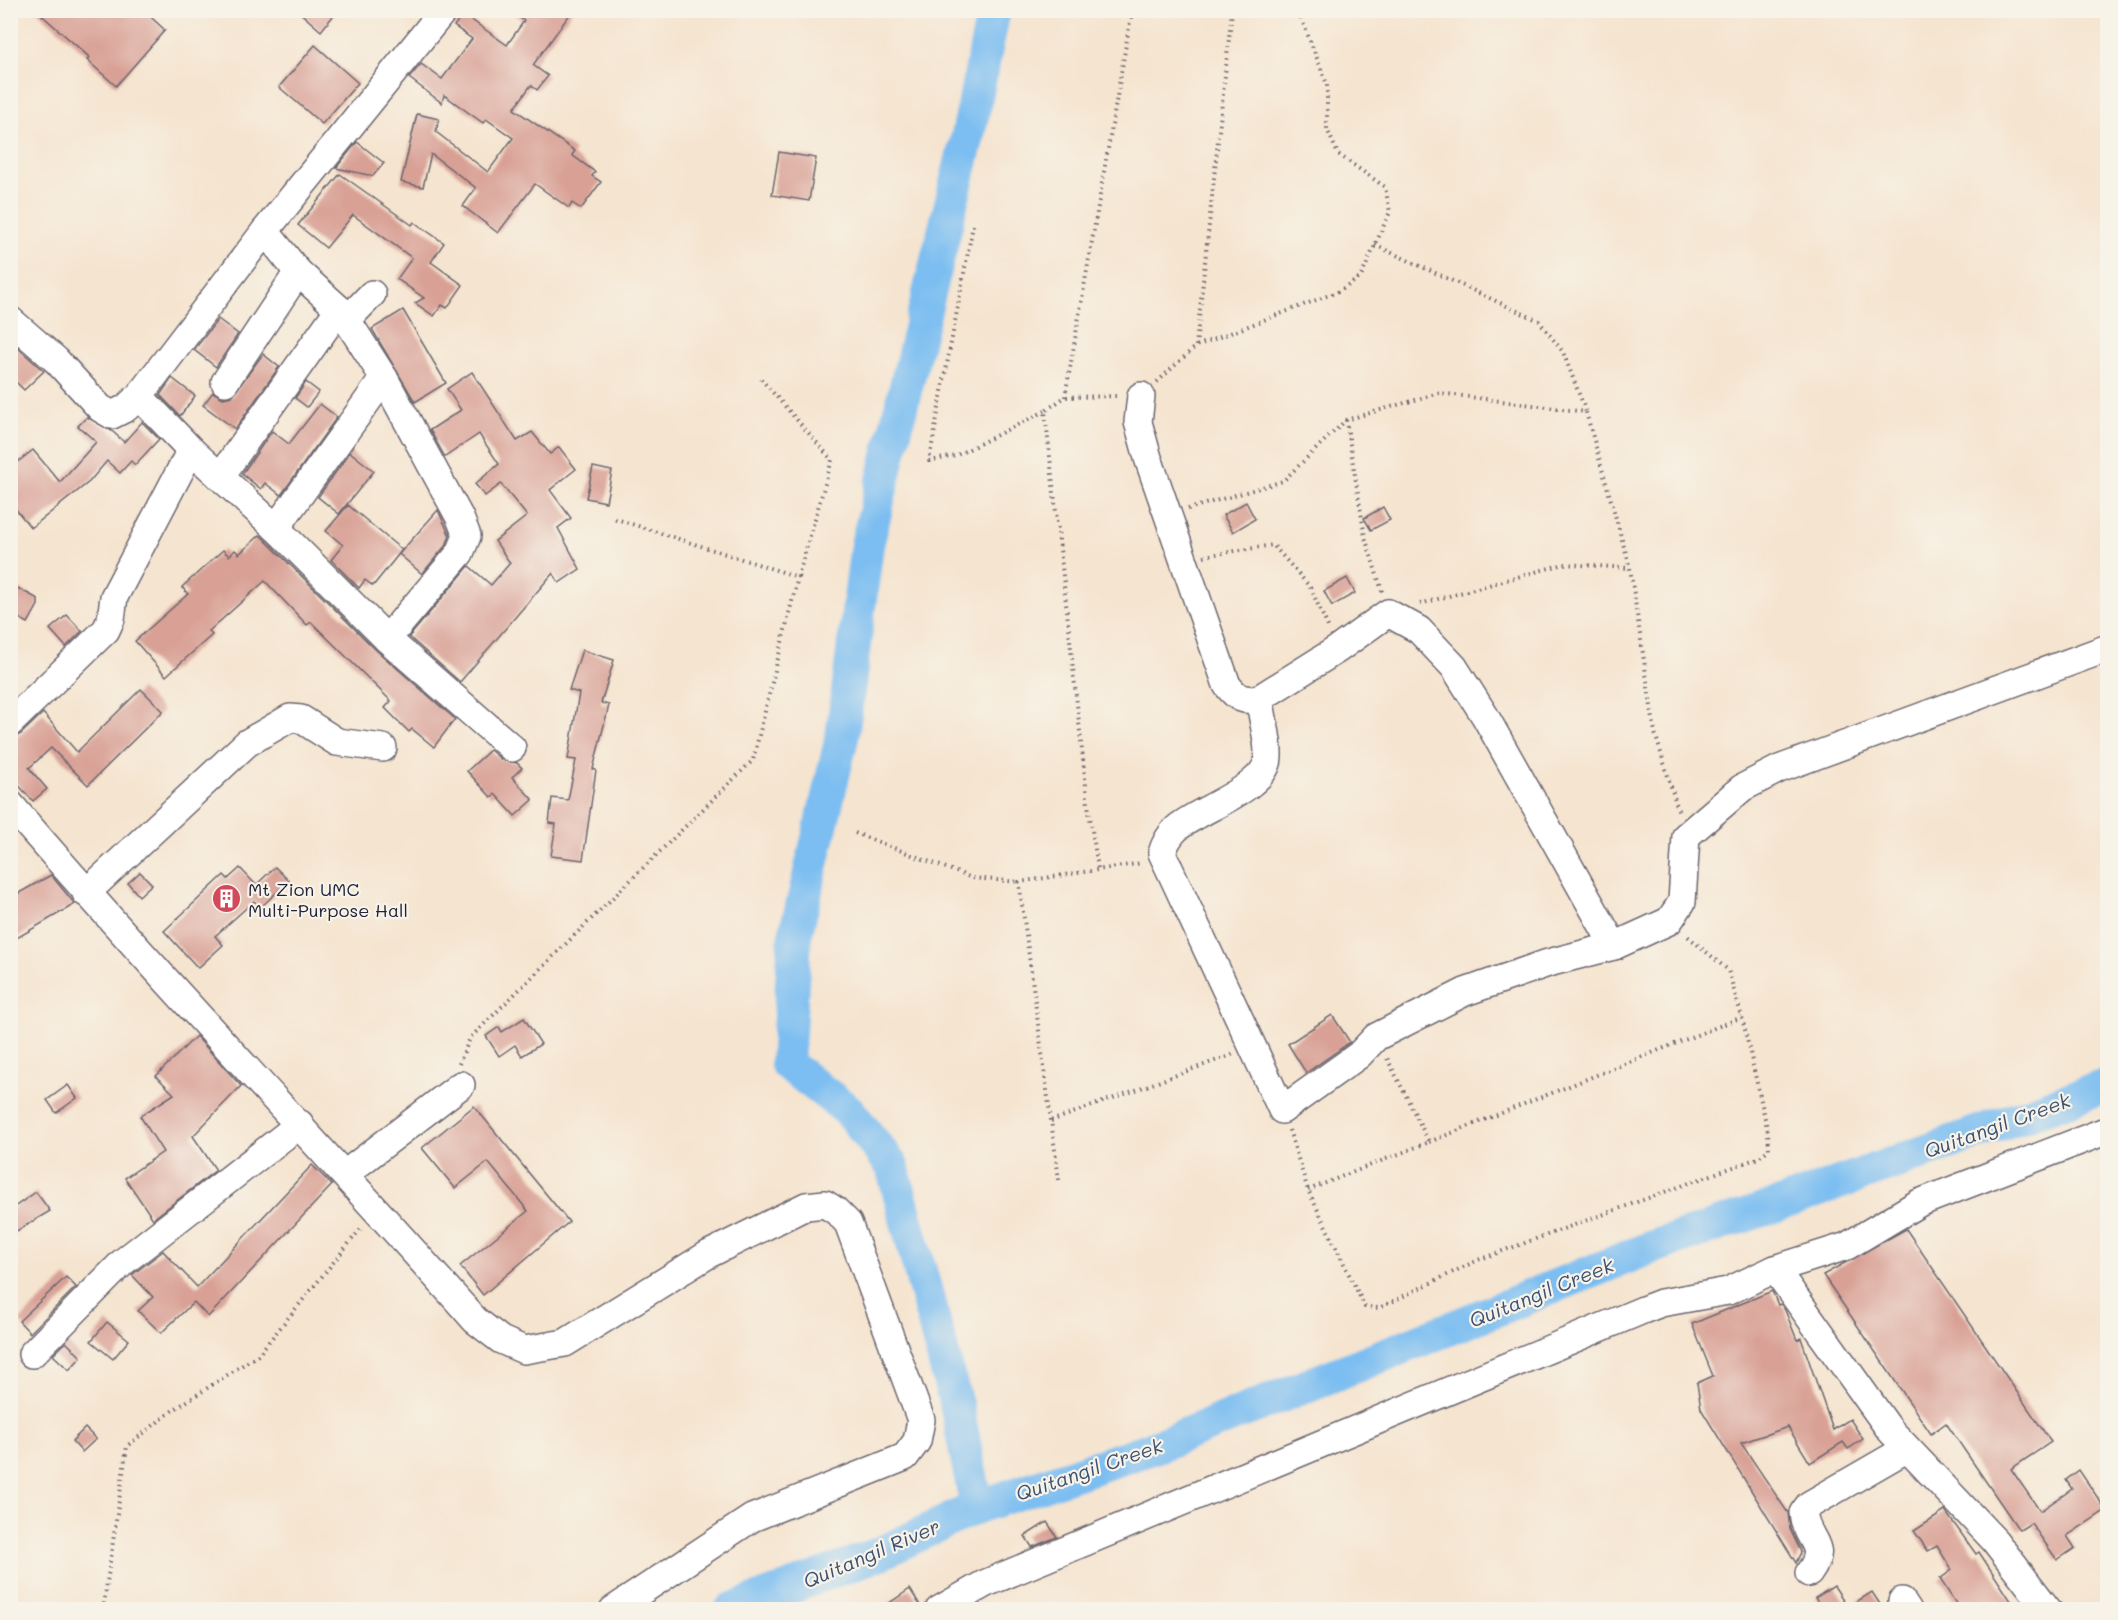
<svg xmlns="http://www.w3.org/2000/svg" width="2118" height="1620" font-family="Mali,sans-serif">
<rect width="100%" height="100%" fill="#f7f3e8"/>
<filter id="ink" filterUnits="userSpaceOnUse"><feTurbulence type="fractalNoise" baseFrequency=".0167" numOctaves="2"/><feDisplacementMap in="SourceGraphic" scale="12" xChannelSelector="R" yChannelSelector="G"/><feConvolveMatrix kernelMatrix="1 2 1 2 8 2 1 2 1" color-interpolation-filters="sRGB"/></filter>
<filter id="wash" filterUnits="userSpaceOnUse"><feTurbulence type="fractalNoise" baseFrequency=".008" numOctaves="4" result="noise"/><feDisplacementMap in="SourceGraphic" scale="24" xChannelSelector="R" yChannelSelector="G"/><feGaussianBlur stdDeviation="1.35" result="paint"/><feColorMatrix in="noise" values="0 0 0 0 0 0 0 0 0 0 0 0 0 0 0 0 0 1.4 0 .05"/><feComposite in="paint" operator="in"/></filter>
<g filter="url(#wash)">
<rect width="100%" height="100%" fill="#f5e4cf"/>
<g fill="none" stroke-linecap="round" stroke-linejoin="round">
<g stroke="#7bbef1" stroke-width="34">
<polyline points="977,1507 957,1408 892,1166 849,1111 787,1064 795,936 842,737 867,545 968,135 994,10"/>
<polyline points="731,1610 881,1553 977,1507 1152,1448 1650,1248 1789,1201 2108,1085"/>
</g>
</g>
<g id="blocks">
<g fill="#d9a196">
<polygon points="36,10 143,10 165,30 116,86 87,60 89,57"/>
<polygon points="297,10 338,10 321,31"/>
<polygon points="509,10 573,10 533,65 548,76 537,90 531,85 514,109 575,151 572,155 595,172 592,176 601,182 581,209 572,203 569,208 535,184 498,233 463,206 476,188 431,154 423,187 401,182 417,114 439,119 436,132 488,172 513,138 486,119 483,123 444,95 442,103 409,78 421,64 442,79 472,39 454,26 463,14 507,45 524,21"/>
<polygon points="315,45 358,83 322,124 279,87"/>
<polygon points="357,142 384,163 373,176 336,168"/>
<polygon points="779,152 816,158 809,201 772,195"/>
<polygon points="340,174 412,225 414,222 444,243 431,262 463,285 447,308 442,305 434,316 415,303 424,298 397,279 412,258 353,215 326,248 298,225"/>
<polygon points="403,310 446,383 415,402 372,329"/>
<polygon points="218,319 238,334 216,367 194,350"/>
<polygon points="10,341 44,371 24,390 10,376"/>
<polygon points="263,354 279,367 235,429 203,405 213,392 223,398 232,396"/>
<polygon points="472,372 517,441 532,432 550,454 559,447 576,469 550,490 571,518 558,528 580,569 559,583 553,573 460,682 409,637 469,566 491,585 510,563 495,541 527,516 501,484 485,496 475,484 499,464 479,434 445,457 430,430 461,410 447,389"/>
<polygon points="172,378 195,396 180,416 160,395"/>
<polygon points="306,382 319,392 307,407 295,398"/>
<polygon points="320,404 337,417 281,495 265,483 261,489 242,474 272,431 289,444"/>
<polygon points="87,417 112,431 124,442 142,422 159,439 135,465 131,461 120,473 107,461 89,482 31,528 10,502 10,468 33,450 60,482 96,442 78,426"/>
<polygon points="350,452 374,471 339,514 318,497"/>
<polygon points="593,467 612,471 606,502 586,498"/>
<polygon points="1246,502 1255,519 1233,532 1223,515"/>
<polygon points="348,505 402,550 373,586 365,580 359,588 331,560 343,545 326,531"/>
<polygon points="1383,507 1390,520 1371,530 1364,518"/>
<polygon points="438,510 450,536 446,545 422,574 399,554"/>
<polygon points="260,535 376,650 455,719 434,747 412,729 409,732 385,708 391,701 311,622 307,625 265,581 209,631 212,635 166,676 135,641 188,594 182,587 223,550 229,556 235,550 239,554"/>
<polygon points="1347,578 1355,593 1332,606 1324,591"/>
<polygon points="10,584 38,599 38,605 28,623 10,613"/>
<polygon points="67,615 82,631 66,647 50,629"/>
<polygon points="582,650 614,660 601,703 609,705 593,769 596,770 583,860 551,856 556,824 549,823 552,798 568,800 576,760 568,759 579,693 569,690"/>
<polygon points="141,689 163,711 88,785 51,748 29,768 47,789 33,801 10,776 10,740 21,734 43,713 77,752"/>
<polygon points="490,750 502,760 517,763 522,768 512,777 533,800 515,816 495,794 491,797 467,771"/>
<polygon points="275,867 289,881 260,908 254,901 215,936 223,945 198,968 164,931 224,875 228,879 240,868 256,885"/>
<polygon points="140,872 152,884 139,896 128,883"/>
<polygon points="51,875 75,904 10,942 10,898"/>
<polygon points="1332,1015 1350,1042 1306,1073 1288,1044"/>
<polygon points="524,1018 541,1044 522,1056 515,1045 499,1056 486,1036 499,1027 502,1032"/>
<polygon points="196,1036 241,1086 193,1136 216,1170 153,1219 125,1178 163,1152 140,1116 174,1094 156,1076"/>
<polygon points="68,1085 77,1098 56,1113 47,1100"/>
<polygon points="474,1106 569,1222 483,1295 460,1266 528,1211 488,1162 455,1188 422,1148"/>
<polygon points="312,1165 332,1185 208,1317 194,1302 161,1333 138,1311 153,1297 132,1275 133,1274 163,1251 197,1287"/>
<polygon points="36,1192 50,1211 10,1235 10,1210"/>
<polygon points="1906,1229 2051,1442 2011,1469 2040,1511 2072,1489 2066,1480 2079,1470 2106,1510 2067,1536 2075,1548 2057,1560 2031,1523 2020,1530 2017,1527 1946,1423 1931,1434 1823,1275"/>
<polygon points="66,1277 76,1287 30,1333 19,1321"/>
<polygon points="1772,1291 1778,1305 1781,1304 1785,1310 1797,1340 1801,1338 1833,1430 1850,1419 1863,1439 1848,1449 1843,1442 1810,1463 1788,1427 1741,1443 1788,1513 1790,1529 1801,1552 1796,1563 1701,1409 1697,1383 1713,1376 1692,1324"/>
<polygon points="107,1322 129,1340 113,1359 91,1341"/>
<polygon points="66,1342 81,1357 69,1370 53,1355"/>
<polygon points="85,1428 96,1439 82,1452 72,1441"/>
<polygon points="1945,1511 1976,1554 1979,1552 2017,1610 1960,1610 1940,1579 1952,1570 1937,1546 1928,1551 1914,1531"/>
<polygon points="1047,1522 1057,1537 1032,1547 1025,1536"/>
<polygon points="1834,1586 1848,1607 1872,1592 1884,1610 1823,1610 1815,1598"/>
<polygon points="910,1589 923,1610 879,1610"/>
</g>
</g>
</g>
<g filter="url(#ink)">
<use href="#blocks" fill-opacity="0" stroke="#6c666f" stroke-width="1.5"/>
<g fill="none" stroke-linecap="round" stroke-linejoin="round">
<defs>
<g id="minor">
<polyline points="444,10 265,231 139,396 191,450 276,528 387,639 512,748"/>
<polyline points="265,231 298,272 339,309 347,320 384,378 460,518 467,536 460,553 387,639"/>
<polyline points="10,320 56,360 100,408 112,415 126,408 139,396"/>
<polyline points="347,320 372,294"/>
<polyline points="225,382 298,272"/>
<path d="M 1141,396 L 1138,422 L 1148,458 L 1227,685 C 1237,698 1243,702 1260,698 L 1338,649 L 1388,613 L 1419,630 L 1454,667 L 1485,716 L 1614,946"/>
<polyline points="220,477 339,309"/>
<polyline points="276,528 384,378"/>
<path d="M 1260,698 C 1261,717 1269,738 1268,757 C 1268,788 1196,810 1176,829 C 1169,836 1165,843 1162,853 L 1282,1110 L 1359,1055 L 1376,1037 L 1465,992 L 1548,963 L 1614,946 L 1669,921 L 1682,902 L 1686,836 L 1742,788 L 1779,769 L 2108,648"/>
<polyline points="10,723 106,630 111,619 114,597 191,450"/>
<path d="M 10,804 C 161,980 322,1147 475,1320 L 501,1340 L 524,1350 L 565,1343 L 709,1254 L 806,1206 L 825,1204 L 836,1211 L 848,1223 L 921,1420 L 917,1441 L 905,1457 L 752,1518 L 613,1610"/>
<polyline points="86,893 247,743 290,718 301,719 337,742 383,748"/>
<polyline points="345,1174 461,1085"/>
<polyline points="1775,1269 1890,1430 1995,1541 2048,1610"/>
<polyline points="32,1354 123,1262 300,1124"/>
<path d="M 1809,1573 C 1830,1544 1806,1542 1803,1513 L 1809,1505 L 1906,1449"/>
<polyline points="1902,1601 1908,1610"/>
<polyline points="939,1610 984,1584 1643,1310 1661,1303 1728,1291 1775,1269 1847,1246 1919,1203 2108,1130"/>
</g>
</defs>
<use href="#minor" stroke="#6c666f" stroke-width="30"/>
<g stroke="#6c666f" stroke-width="4" stroke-dasharray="1.5 4.5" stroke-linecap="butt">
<polyline points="973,225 929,461 955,456 1045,411"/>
<polyline points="1375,245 1539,321 1563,352 1586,412"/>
<polyline points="1196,346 1232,10"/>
<polyline points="761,379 832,460 798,577"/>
<polyline points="1157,382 1196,346 1340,291 1361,277 1375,245 1390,212 1385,187 1338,154 1327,129 1327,84 1298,10"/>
<polyline points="1065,397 1132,10"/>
<polyline points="1346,420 1365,537 1383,594"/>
<polyline points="1188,509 1283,481 1346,420 1439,393 1586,412 1630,568 1655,733 1679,813"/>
<polyline points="1204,556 1273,545 1310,587 1329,629"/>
<polyline points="1420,604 1564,564 1630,568"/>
<polyline points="855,833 972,878 1019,882"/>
<polyline points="1098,868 1088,805 1045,411 1065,397 1119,396"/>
<polyline points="459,1064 470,1038 753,760 798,577 613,518"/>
<polyline points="1051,1121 1234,1054"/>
<polyline points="1289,1130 1308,1190 1365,1307 1379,1308 1478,1260 1758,1158 1769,1149 1768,1132 1742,1017 1728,970 1685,934"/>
<polyline points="1429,1142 1742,1017"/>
<polyline points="1059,1180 1019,882 1142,863"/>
<polyline points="1308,1190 1429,1142 1386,1056"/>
<polyline points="10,1606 13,1610"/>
<polyline points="103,1610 127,1446 172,1411 258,1355 363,1226"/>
</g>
<use href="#minor" stroke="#fff" stroke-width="27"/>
</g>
</g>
<defs>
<symbol id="building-disc" viewBox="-11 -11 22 22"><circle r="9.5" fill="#d1495b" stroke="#f7f3e8"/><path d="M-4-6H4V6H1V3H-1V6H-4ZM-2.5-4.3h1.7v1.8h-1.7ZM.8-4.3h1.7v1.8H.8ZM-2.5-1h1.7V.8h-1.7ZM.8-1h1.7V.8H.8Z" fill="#fff"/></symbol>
</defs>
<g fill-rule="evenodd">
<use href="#building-disc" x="210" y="882" width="33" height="33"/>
</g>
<g text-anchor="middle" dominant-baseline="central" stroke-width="4.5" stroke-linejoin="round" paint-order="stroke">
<g font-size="18" fill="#22223b" stroke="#f7f3e8" text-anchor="start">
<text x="248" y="889">Mt Zion UMC<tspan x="248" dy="21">Multi-Purpose Hall</tspan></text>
</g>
<g font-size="20" font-style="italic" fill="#3d5172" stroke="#f7f3e8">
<text transform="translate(1997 1125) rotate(-20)">Quitangil Creek</text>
<text transform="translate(1541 1292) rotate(-22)">Quitangil Creek</text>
<text transform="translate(1089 1469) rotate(-19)">Quitangil Creek</text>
<text transform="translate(871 1553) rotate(-23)">Quitangil River</text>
</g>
</g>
<rect width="2118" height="1620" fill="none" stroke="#f7f3e8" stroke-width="36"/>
</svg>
